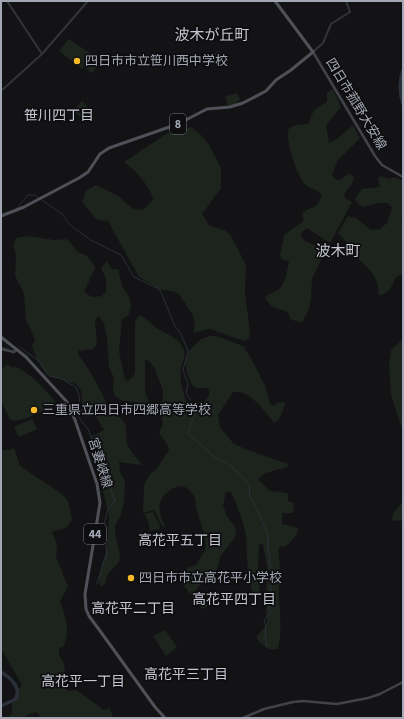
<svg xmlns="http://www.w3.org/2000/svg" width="404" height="719" font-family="'Source Sans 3','Noto Sans JP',sans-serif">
<rect width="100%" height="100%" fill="#131214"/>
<g fill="#1d241e">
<polygon points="69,39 94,56 91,60 98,66 92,73 84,67 82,69 59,51"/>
<polygon points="219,50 228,65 227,65 215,60 212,55"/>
<path d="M 333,89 L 341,107 L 326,125 L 329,143 L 337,139 L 353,125 L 360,138 L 338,160 L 332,175 L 336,180 L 340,180 L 350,173 L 354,178 L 352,184 L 344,194 L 346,199 L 352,202 L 330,243 L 307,228 L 302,232 L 301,236 L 305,241 L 326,250 L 312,279 L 311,298 L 309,309 L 302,323 L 290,319 C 290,308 279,311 272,306 C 269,304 267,300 265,298 C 268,293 275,293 279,289 C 286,283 287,270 289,262 L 282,259 L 280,256 L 284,235 L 302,222 L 304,220 L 302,214 C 310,205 315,212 322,196 C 316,186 310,191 305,184 C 297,176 284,138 289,128 L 296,125 L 308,124 L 314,110 L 327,102 L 327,93 Z"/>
<polygon points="237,93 240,99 236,103 236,104 228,106 225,97"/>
<polygon points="82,101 94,113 85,121 73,111"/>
<path d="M 191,127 L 201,135 L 209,145 L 221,168 L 221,188 L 202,214 L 209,225 L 226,231 L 231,236 L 246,265 L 245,293 L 250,332 L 249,338 L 244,341 L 210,329 L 193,333 L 195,326 L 193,315 L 179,294 L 173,291 L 161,290 L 139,277 L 108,221 L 97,220 L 82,202 L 86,191 L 96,185 L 118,196 L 132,208 L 139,210 L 144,209 L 153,200 C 151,187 135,170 124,162 L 166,134 Z"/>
<path d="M 380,176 L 389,179 L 395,177 L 401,180 L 403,183 L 403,214 L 401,218 L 403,220 L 403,275 C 393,275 395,283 390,289 C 387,292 384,294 381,295 L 378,294 C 382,277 361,263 351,250 C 347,244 344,238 338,233 L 348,216 L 356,218 L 371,230 L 380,229 L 387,223 L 392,208 L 388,203 L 379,203 L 364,207 L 358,204 L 355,199 L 362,189 L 380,187 L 378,178 Z"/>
<path d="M 28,236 L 54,240 L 66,239 L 69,241 L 78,252 L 86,255 L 94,265 L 95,268 L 84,292 L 92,297 L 102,296 L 106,292 L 106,279 L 101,268 L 107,261 L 112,269 L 118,269 L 122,286 L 129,296 L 131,307 L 128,316 L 122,319 L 119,351 L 125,380 L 128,381 L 135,374 L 135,322 L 138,317 L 140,315 C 146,318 150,323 155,327 C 164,334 180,337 184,350 C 186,355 182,363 181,368 C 179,380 184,405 195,411 C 199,410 205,400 209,396 L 209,390 L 207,388 L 197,388 L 192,385 L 187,374 L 185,362 L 189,351 L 201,339 L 209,336 L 216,336 L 243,346 L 251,358 L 266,388 L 270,404 L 273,406 L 278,403 L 284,402 L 285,405 L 279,419 L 274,423 C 265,411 249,389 233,392 L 218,415 L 220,427 L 233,443 L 245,449 L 288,464 L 287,467 L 266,473 L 258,479 L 270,491 L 288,493 L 288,501 L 294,503 L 293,513 L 282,513 L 282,524 L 296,527 L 298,529 C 298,536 291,541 286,546 L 280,547 L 278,549 C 279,557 280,566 280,574 C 280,581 278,589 279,596 C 280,613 282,632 278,649 C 268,651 264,646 257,639 L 257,636 L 265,627 L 267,621 L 266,611 L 267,567 L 263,544 L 259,544 C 259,551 258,559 258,567 C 258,577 263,589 256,598 C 247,587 247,552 246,537 C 244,522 237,506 231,492 L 226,492 L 223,505 L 227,516 L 235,527 L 236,530 L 235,537 L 220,557 L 217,570 L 204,580 L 193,593 L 199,600 L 203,600 L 210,596 L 215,603 L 202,609 L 176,576 L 183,569 L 185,572 L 186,570 L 190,566 C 196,567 196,565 199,560 C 201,557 204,553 205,550 C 208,536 199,521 196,508 C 195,504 196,500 194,496 C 192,493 189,489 185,487 C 182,485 178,486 174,488 C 156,497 157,510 165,526 L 163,528 L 154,510 L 143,513 L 144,485 L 150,474 L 156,470 L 169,450 L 167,444 L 159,433 L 163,424 L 160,410 L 163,397 L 163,391 L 154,367 L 150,362 L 145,359 L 145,392 L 149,402 L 146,403 L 123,401 L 115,396 L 113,391 L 114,378 L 109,367 L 107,339 L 104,324 L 99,316 L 96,318 L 95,321 L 97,344 L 93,349 L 78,351 L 78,354 C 92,373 102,393 112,414 C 133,422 123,431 128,446 C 131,453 138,459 142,465 L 119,462 L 120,472 L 125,481 L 124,502 L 121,515 L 115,526 L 115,532 L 120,556 L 119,562 L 108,574 L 105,583 L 101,587 L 98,578 L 107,548 L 109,516 L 90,437 L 104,430 L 92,410 L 82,414 C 79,407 83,402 82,396 C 80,382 74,384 65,381 C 58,379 53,376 47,375 L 38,362 L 32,346 L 35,340 L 34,337 L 26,320 L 24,293 L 15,276 L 16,254 L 13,246 L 16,238 Z"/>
<polygon points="403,339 403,432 391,395 389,365 391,350"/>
<path d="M 7,364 L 13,368 L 14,366 C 29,372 48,391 57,404 C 47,409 19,424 10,420 L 1,400 L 1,370 Z"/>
<polygon points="32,419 37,429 19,437 14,427"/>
<path d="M 14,448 L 20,466 L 62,494 L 68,501 L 72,520 L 66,528 L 52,532 L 57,544 L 56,557 L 68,586 L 60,602 C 66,616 71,633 63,647 L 59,648 L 59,655 L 64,663 L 67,691 L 76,690 L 104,710 L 110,708 L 113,718 L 41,718 L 37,712 L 29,714 L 23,718 L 8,718 L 12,713 C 11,698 14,697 22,685 L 1,648 L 1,450 L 9,450 Z"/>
<polygon points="403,502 403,520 394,521 392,519 393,513"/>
<polygon points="153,512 158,523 159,522 160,529 150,531 148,521 144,514"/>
<polygon points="165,630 177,647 166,656 153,636"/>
</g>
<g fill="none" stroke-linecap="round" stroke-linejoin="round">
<g stroke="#293038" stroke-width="1">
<path d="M 42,200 L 62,214 L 70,225 L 74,228 L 91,240 L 121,255 L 134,277 L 157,288 L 161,292 L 175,326 L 181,334 L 188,351 L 183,370 L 188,384 L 186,393 C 193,404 198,409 192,422 C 190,427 188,430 189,435 L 197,441 L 215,458 L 227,463 L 238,472 L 249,484 L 250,497 L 253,501 L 268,535 L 268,545 L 271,574 L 271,595 L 268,603 L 271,612 L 265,619 L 264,622 L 266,626 L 265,632 L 267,647"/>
<polyline points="16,209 28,195 35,195 39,198"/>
<polyline points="1,347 9,349"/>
<path d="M 20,347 L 40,362 L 49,376 L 60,378 L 76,387 L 80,397 L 77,412 L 80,419 L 88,429 L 93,441 L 98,447 L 102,466 L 115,501 C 104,511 109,512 104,523 L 105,526 L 104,539 L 106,545 L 107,556 L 103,563 L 100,576 L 98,579 L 97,584"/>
</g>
<g stroke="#293038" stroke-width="3.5">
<path d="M 403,70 C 399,82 399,92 403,104"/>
<path d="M 1,672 C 11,678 21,687 16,699 L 1,706"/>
</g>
<g stroke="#333439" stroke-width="2">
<polyline points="7,1 42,54"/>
<polyline points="313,52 323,43 331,24 350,12 346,1"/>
<polyline points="1,91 42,54 88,1"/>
</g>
<g stroke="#414349" stroke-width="2.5">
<polyline points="313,52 375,156 382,165 403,177"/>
<polyline points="1,349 14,352 17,349"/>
<polyline points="243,718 264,709 293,702 303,701 337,704 368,698 380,694 403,682"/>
</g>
<g stroke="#4f5158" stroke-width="3">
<polyline points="1,216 24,207 79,178 88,172 100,154 109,148 178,124 207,109 230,107 243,103 266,91 276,80 291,70 313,52 275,1"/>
<polyline points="1,337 26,357 67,402 75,420 97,484 100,503 85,594 86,609 89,616 103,635 155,707 165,718"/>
</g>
</g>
<g fill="#f5ba2a" stroke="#0e0d0f" stroke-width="1.5">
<circle cx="77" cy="61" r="4"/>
<circle cx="34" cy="410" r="4"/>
<circle cx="131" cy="578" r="4"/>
</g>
<g text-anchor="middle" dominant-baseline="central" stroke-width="3.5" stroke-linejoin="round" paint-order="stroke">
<g fill="#0e0d0f" stroke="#777a83" stroke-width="1">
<rect x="170" y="114" width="16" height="20" rx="3"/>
<rect x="84" y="524" width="22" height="20" rx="3"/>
</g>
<g font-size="12" font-weight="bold" fill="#a4a8b5">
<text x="178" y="124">8</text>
<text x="95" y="534">44</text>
</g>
<g font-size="13" fill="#a4a8b5" stroke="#0e0d0f" text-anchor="start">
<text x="85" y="61">四日市市立笹川西中学校</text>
<text x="42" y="410">三重県立四日市四郷高等学校</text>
<text x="139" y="578">四日市市立高花平小学校</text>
</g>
<g font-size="13" fill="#a4a8b5" stroke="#0e0d0f">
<text transform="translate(356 104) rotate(59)">四日市菰野大安線</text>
<text transform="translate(100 463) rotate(73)">宮妻峡線</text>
</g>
<g font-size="14" fill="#c5c7d1" stroke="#0e0d0f">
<text x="59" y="116">笹川四丁目</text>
<text x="180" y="541">高花平五丁目</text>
<text x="234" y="600">高花平四丁目</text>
<text x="133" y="609">高花平二丁目</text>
<text x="186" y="675">高花平三丁目</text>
<text x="83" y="682">高花平一丁目</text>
</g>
<g font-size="15" fill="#c5c7d1" stroke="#0e0d0f">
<text x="212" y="35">波木が丘町</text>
<text x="338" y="251">波木町</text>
</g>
</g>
<rect width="404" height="719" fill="none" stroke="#a4a8b5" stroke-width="4"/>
</svg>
